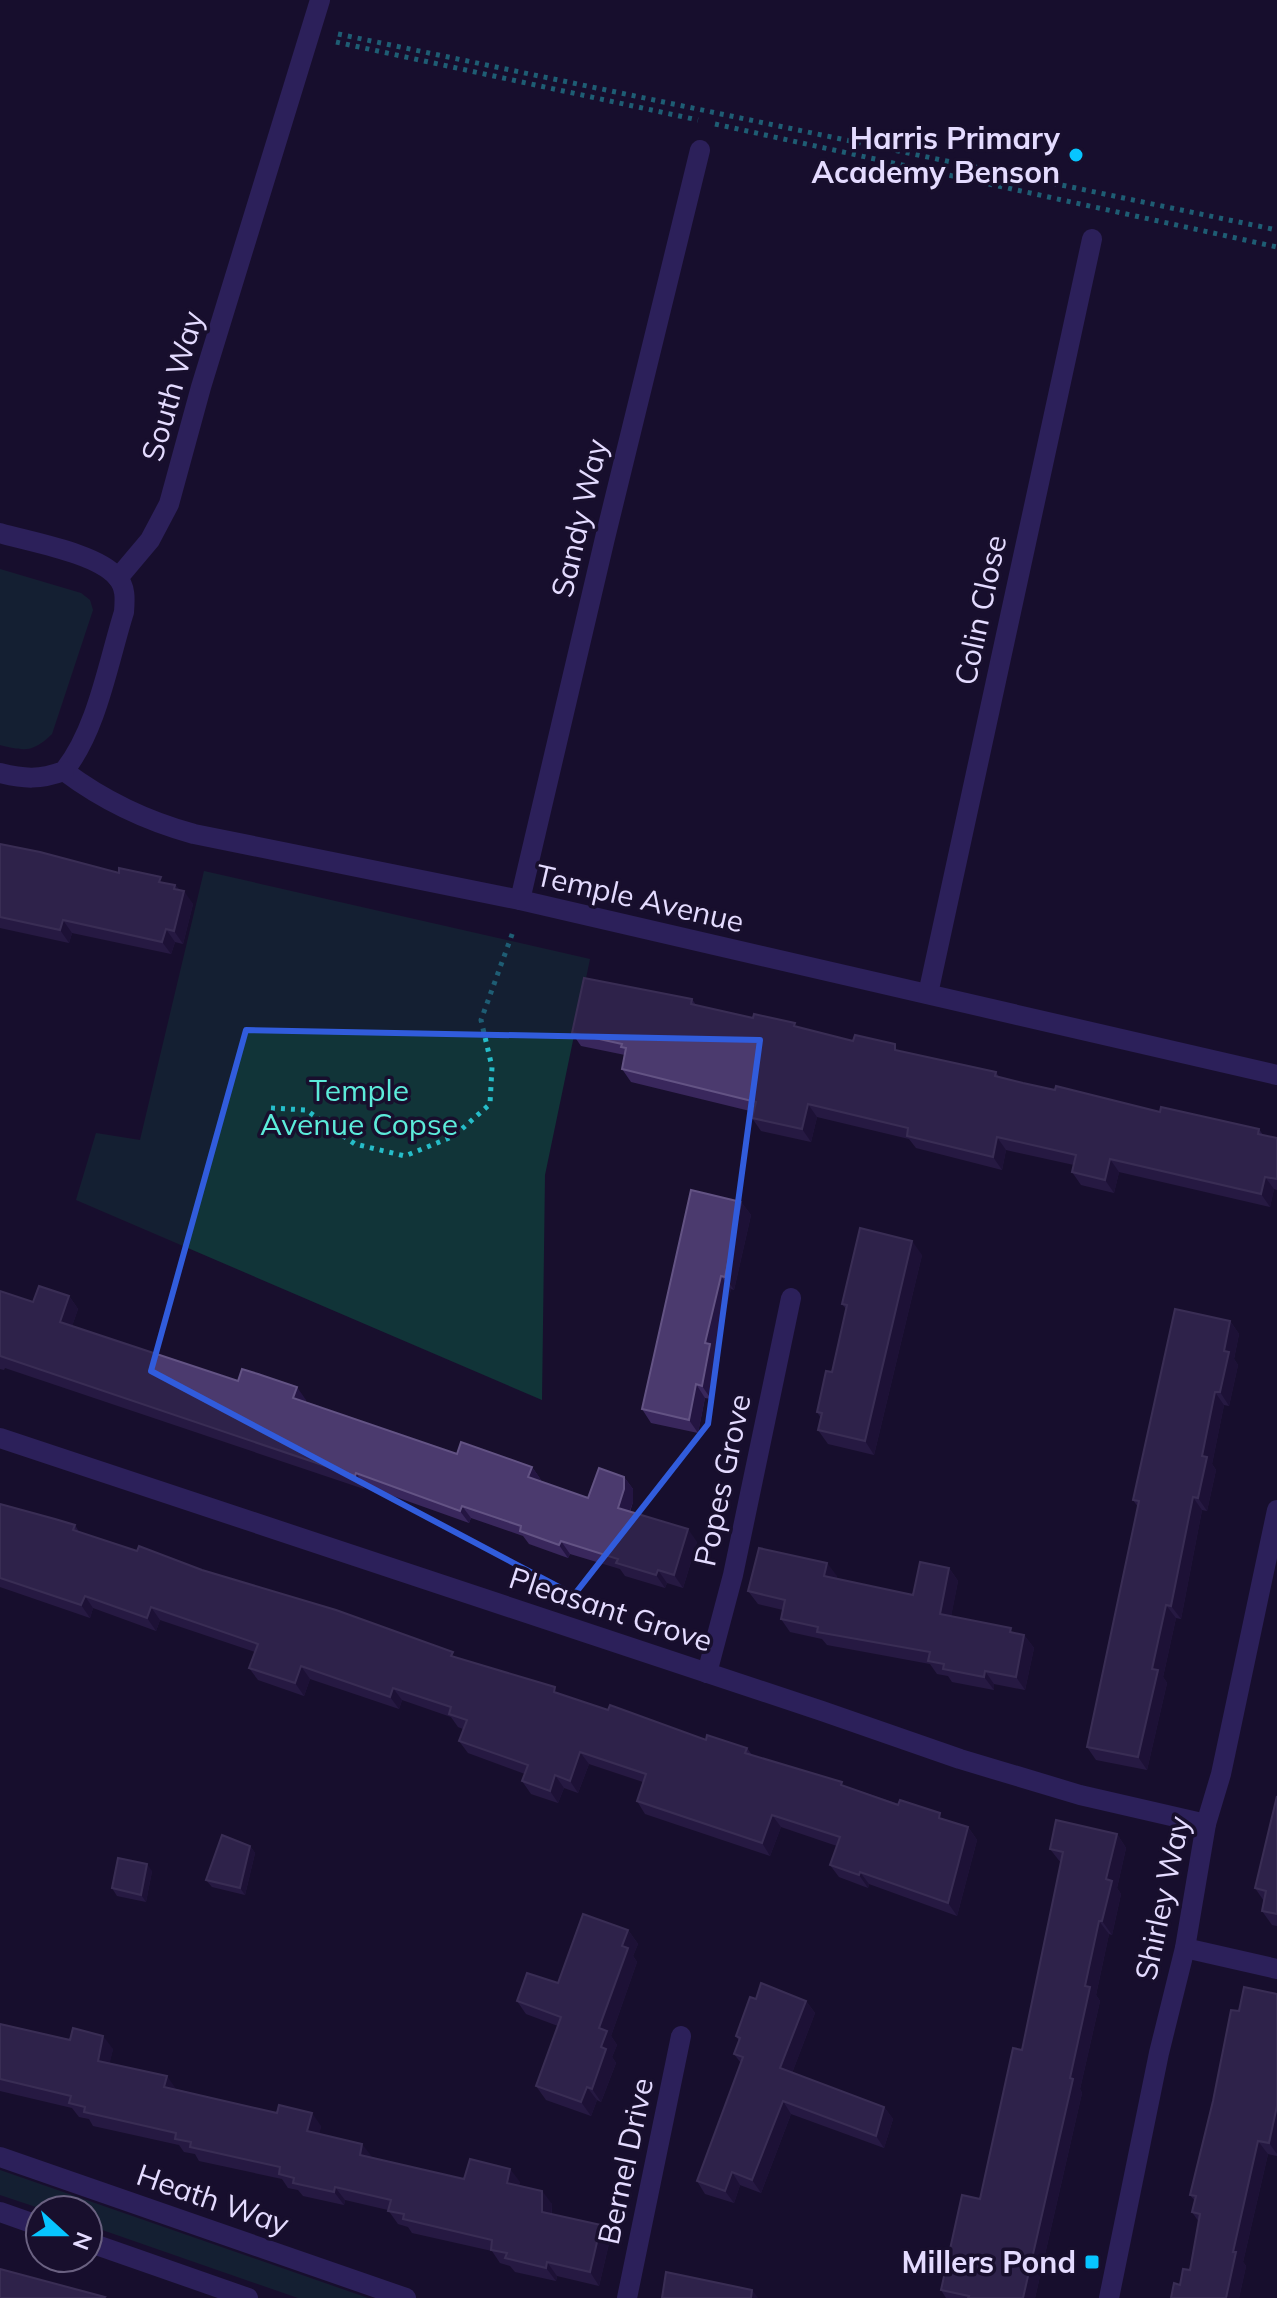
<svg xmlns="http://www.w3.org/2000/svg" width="1277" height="2298" font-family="Mulish,sans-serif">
<rect width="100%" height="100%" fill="#180f2d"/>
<g fill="#113438">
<path d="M 0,569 L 81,593 L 90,600 L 93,610 L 52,734 C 32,753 25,751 0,745 Z"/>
<polygon points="204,871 590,959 545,1175 542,1400 76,1200 96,1133 140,1140"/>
<polygon points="0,2170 368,2298 298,2298 88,2225 88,2210 45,2210 0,2195"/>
</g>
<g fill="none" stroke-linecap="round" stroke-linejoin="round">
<g stroke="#26bdc9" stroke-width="5" stroke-dasharray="4 6" stroke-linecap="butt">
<polyline points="338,34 1277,230"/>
<polyline points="336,42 698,120"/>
<polyline points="715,124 1277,247"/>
<polyline points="271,1108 306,1110 355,1144 405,1156 454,1136 490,1104 492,1067 481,1020 514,929"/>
</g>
<g stroke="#463690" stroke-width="20">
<path d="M 0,533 C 30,542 97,553 117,577 C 126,587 125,599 124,612 C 108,663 97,730 64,771"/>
<polyline points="118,578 150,540 169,504 201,387 320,0"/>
<path d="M 64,771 C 104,801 146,821 194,834 L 520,900 L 1277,1075"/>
<path d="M 0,773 C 24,779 40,780 64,771"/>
<polyline points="520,900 605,538 700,150"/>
<polyline points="928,994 1092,239"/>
<polyline points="0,1438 822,1711 960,1759 1080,1795 1206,1824"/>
<polyline points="707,1673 733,1575 791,1298"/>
<polyline points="1185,1948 1277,1969"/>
<polyline points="0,2157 406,2298"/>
<polyline points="0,2212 40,2226"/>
<polyline points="88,2242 248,2298"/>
<polyline points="627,2298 681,2036"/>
<polyline points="1109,2298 1159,2053 1185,1948 1206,1824 1221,1774 1277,1510"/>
</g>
</g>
<g fill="#39275c">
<polygon points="0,844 119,873 175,885 193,904 183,944 175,942 171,954 72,933 69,943 0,928"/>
<polygon points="692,999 696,1005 797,1027 853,1041 996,1072 999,1077 1023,1083 1160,1112 1259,1129 1263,1135 1277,1138 1277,1190 1274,1189 1270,1207 1119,1172 1114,1193 1081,1185 1072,1172 1074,1165 1006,1150 1002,1170 916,1148 909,1139 817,1117 811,1142 761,1131 752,1118 754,1112 631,1082 622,1069 625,1055 581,1046 572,1033"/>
<polygon points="741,1202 751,1215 734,1290 731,1289 715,1352 720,1358 711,1399 705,1398 698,1433 651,1423 642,1409"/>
<polygon points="922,1255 874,1455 828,1444 818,1430 821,1418 817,1412 832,1372 846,1309 842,1304"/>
<polygon points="0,1291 33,1302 69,1296 78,1309 72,1326 238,1381 306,1400 305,1402 457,1454 532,1467 541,1480 540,1481 588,1498 624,1477 633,1489 633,1502 630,1512 697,1542 683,1588 667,1583 665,1588 625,1576 620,1569 570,1554 568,1558 529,1544 523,1536 471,1518 469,1523 365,1486 364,1489 5,1368 4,1370 0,1369"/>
<polygon points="1230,1321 1239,1334 1234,1359 1238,1365 1229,1406 1224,1405 1212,1464 1216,1470 1207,1511 1202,1510 1181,1619 1176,1618 1163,1677 1167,1683 1147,1770 1096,1760 1087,1747 1138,1507 1133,1500"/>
<polygon points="0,1504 75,1525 79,1532 137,1551 202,1570 608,1710 706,1740 747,1748 752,1755 968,1827 977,1840 957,1916 869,1884 868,1888 839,1877 830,1865 837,1846 781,1827 770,1856 645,1814 637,1801 643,1782 589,1764 578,1793 564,1788 558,1803 531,1794 522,1781 525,1774 468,1753 459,1741 463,1729 458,1727 451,1717 402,1700 399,1709 310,1679 304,1696 258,1680 249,1668 255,1652 160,1620 156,1631 93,1608 90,1618 0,1587"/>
<polygon points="949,1568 958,1581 951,1616 1024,1635 1034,1648 1025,1690 994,1684 994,1690 952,1682 948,1676 937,1674 930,1664 827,1645 822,1639 790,1632 781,1619 783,1610 758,1604 748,1591 837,1576 836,1579 913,1595"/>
<polygon points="1277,1796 1277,1926 1272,1925 1262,1911 1264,1901 1255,1888"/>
<polygon points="1117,1834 1126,1848 1117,1888 1121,1894 1112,1935 1109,1934 1096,1995 1100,2001 1080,2089 1082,2093 1035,2298 946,2298 941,2290 980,2199 1022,2050 1061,1863 1050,1849"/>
<polygon points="250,1846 255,1853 245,1895 212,1887 206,1880"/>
<polygon points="152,1871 146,1902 117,1896 112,1888"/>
<polygon points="628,1930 638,1944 633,1956 637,1962 611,2036 617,2045 612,2057 616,2063 601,2102 597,2100 591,2116 546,2100 536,2086 558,2026 526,2014 517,2001 558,1983"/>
<polygon points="1277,1994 1277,2156 1268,2154 1243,2262 1246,2266 1239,2298 1171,2298 1190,2270 1199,2222 1192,2212 1195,2201 1190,2195 1239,2011"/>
<polygon points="756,1999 806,2001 815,2013 792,2073 884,2107 893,2119 884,2148 791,2114 761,2193 740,2185 734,2203 705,2194 697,2181 741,2063 734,2054 739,2041 736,2036"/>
<polygon points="0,2024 113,2049 109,2064 176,2089 321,2126 319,2134 372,2158 464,2179 520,2182 519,2185 552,2204 552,2214 610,2239 599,2286 557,2276 556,2281 515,2272 510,2266 500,2263 492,2251 412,2233 408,2227 398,2224 388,2210 345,2200 344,2205 303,2196 298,2190 288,2188 282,2179 199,2161 195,2154 184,2152 179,2145 93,2126 89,2119 79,2117 72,2108 0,2091"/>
</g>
<g fill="#241542">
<polygon points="175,885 183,896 184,891 193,904 183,944 174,931"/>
<polygon points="63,920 72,933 69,943 60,930"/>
<polygon points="166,929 175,942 171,954 162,942"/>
<polygon points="808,1104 817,1117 811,1142 802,1129"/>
<polygon points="997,1137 1006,1150 1002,1170 993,1157"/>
<polygon points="1110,1159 1119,1172 1114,1193 1105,1180"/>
<polygon points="1265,1177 1274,1189 1270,1207 1261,1194"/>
<polygon points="741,1202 751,1215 734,1290 725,1277"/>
<polygon points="912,1241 922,1255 874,1455 865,1441"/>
<polygon points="721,1276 731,1289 715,1352 720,1358 711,1399 702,1386 705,1343"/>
<polygon points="69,1296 78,1309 69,1335 60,1322"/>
<polygon points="1230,1321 1239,1334 1234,1359 1238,1365 1229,1406 1220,1392 1224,1351"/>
<polygon points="696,1384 705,1398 698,1433 689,1420"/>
<polygon points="297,1387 306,1400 302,1410 293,1398"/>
<polygon points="1215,1392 1224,1405 1212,1464 1216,1470 1207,1511 1198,1498 1202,1456"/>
<polygon points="532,1467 541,1480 537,1490 528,1477"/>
<polygon points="356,1473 365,1486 364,1489 355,1476"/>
<polygon points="624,1477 633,1489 633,1502 626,1521 618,1508"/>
<polygon points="1193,1497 1202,1510 1181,1619 1171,1606"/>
<polygon points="462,1506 471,1518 469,1523 460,1511"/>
<polygon points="688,1529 697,1542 683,1588 674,1575"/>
<polygon points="561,1541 570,1554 568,1558 559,1545"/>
<polygon points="827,1563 837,1576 833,1590 824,1576"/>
<polygon points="949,1568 958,1581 949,1627 940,1614"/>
<polygon points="658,1570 667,1583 665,1588 656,1575"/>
<polygon points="85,1596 93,1608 90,1618 81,1605"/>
<polygon points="1166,1605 1176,1618 1163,1677 1167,1683 1147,1770 1138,1757 1152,1669"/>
<polygon points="151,1607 160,1620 156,1631 147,1618"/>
<polygon points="1024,1635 1034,1648 1025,1690 1016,1677"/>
<polygon points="301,1666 310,1679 304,1696 295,1683"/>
<polygon points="985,1671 994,1684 994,1690 984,1677"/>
<polygon points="393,1688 402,1700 399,1709 390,1697"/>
<polygon points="580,1752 589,1764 578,1793 570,1781"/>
<polygon points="555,1775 564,1788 558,1803 550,1791"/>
<polygon points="772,1815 781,1827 770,1856 762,1843"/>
<polygon points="968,1827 977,1840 957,1916 948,1903"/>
<polygon points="1117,1834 1126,1848 1117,1888 1121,1894 1112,1935 1102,1921 1106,1879"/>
<polygon points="250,1846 255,1853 245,1895 240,1888"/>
<polygon points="147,1864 152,1871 146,1902 141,1895"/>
<polygon points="860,1872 869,1884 868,1888 859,1875"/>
<polygon points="1099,1921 1109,1934 1096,1995 1100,2001 1080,2089 1082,2093 1035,2298 1023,2298 1070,2078 1085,1986"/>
<polygon points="628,1930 638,1944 633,1956 637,1962 611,2036 617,2045 612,2057 616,2063 601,2102 592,2089 601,2047 599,2028 622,1946"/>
<polygon points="806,2001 815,2013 789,2081 780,2068"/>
<polygon points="103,2036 113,2049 107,2075 98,2061"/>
<polygon points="167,2076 176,2089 164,2087"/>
<polygon points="587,2087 597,2100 591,2116 581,2102"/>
<polygon points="783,2101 791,2114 761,2193 752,2180"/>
<polygon points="1277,2106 1277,2154 1269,2143"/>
<polygon points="884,2107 893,2119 884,2148 876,2136"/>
<polygon points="312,2113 321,2126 317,2145 307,2131"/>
<polygon points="1258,2141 1268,2154 1243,2262 1246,2266 1239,2298 1226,2298 1233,2252"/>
<polygon points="362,2144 372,2157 369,2169 360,2155"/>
<polygon points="510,2169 520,2182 516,2196 507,2183"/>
<polygon points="732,2172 740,2185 734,2203 725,2191"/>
<polygon points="335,2187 345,2200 344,2205 334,2192"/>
<polygon points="542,2191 552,2204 551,2225 542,2212"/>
<polygon points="601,2225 610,2239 599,2286 590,2272"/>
<polygon points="547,2262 557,2276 556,2281 546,2268"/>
<polygon points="752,2290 758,2298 751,2298"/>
</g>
<g fill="#4b3a6e" stroke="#635384" stroke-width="2">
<polygon points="0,844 40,852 119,873 119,868 161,877 159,882 175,885 174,889 184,891 174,931 166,929 162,942 63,920 60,930 0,917"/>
<polygon points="584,978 692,999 691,1004 753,1018 754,1014 795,1023 794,1026 853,1041 855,1035 895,1044 895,1050 996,1072 995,1076 1023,1083 1055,1090 1056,1086 1160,1112 1161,1107 1259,1129 1258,1134 1277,1138 1277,1179 1265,1177 1261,1194 1110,1159 1105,1180 1072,1172 1076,1155 997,1137 993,1157 907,1136 908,1128 808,1104 802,1129 752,1118 756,1102 622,1069 626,1048 621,1047 622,1044 572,1033"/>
<polygon points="691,1190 741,1202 725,1277 721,1276 705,1343 710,1344 702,1386 696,1384 689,1420 642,1409"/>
<polygon points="860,1228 912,1241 865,1441 818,1430 822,1413 817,1412 826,1371 832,1372 847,1305 842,1304"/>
<polygon points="39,1286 69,1296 60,1322 238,1381 242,1369 258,1374 297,1387 293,1398 457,1454 461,1442 532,1467 528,1477 588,1498 599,1468 624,1477 624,1489 618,1508 688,1529 674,1575 658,1570 656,1575 616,1563 618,1559 561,1541 559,1545 520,1531 521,1526 462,1506 460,1511 356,1473 355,1476 0,1356 0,1291 33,1302"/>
<polygon points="1175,1309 1230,1321 1224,1351 1229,1352 1220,1392 1215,1392 1202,1456 1207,1457 1198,1498 1193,1497 1171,1606 1166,1605 1152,1669 1158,1670 1138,1757 1087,1747 1139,1501 1133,1500"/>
<polygon points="0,1504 55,1519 75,1525 73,1530 137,1551 139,1546 202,1570 336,1610 453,1652 451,1656 555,1687 554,1692 608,1710 610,1705 706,1740 707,1735 747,1748 745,1753 842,1782 841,1785 898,1805 900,1800 940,1813 939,1818 968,1827 948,1903 860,1872 859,1875 830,1865 840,1837 772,1815 762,1843 637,1801 646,1774 580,1752 570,1781 555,1775 550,1791 522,1781 528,1765 459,1741 467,1720 449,1714 451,1707 393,1688 390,1697 301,1666 295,1683 249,1668 258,1644 151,1607 147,1618 85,1596 81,1605 0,1578"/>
<polygon points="759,1548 827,1563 824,1576 913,1595 920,1562 949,1568 940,1614 1011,1628 1010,1632 1024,1635 1016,1677 985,1671 984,1677 943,1669 944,1664 928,1661 930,1652 817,1632 818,1627 781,1619 785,1600 748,1591"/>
<polygon points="1277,1796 1277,1914 1262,1911 1266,1891 1255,1888"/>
<polygon points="1056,1820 1117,1834 1106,1879 1112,1881 1102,1921 1099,1921 1085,1986 1090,1987 1070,2078 1073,2079 1023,2298 968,2298 969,2296 941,2290 962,2195 980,2199 1013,2048 1022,2050 1063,1852 1050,1849"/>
<polygon points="222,1835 250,1846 240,1888 206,1880"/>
<polygon points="118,1858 147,1864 141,1895 112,1888"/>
<polygon points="583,1914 628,1930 622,1946 628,1948 599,2028 607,2031 601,2047 606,2049 592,2089 587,2087 581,2102 536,2086 561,2017 517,2001 527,1973 558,1983"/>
<polygon points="761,1983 806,2001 780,2068 884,2107 876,2136 783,2101 752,2180 732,2172 725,2191 697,2181 743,2057 734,2054 740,2038 736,2036 750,1997 756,1999"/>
<polygon points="1244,1987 1277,1994 1277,2106 1269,2143 1258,2141 1233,2252 1236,2252 1226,2298 1171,2298 1174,2283 1180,2285 1183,2269 1190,2270 1200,2214 1192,2212 1196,2196 1190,2195 1213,2101 1231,2010 1239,2011"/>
<polygon points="0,2024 70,2040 73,2028 103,2036 98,2061 167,2076 164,2087 277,2113 279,2105 312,2113 307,2131 362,2144 360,2155 464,2179 470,2159 510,2169 507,2183 542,2191 542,2212 601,2225 590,2272 547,2262 546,2268 505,2258 507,2253 491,2250 492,2240 403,2219 404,2214 388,2211 391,2200 335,2187 334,2192 293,2183 294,2178 279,2174 280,2167 190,2147 191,2142 175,2139 176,2133 84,2112 85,2107 69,2103 71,2096 0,2079"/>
<polygon points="0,2269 105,2297 104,2298 0,2298"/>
<polygon points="666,2272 752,2290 751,2298 662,2298"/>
</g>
<path d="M0 0H1277V2298H0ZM 246,1030 L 760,1040 L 708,1424 L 574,1595 L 151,1371 Z" fill="#180f2d" fill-opacity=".55" fill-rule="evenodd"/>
<path fill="none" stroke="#315cdc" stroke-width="6" stroke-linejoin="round" d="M 246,1030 L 760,1040 L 708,1424 L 574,1595 L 151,1371 Z"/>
<g fill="#07c5ff" stroke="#180f2d" stroke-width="3">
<circle cx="1076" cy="155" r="8"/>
<rect x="1084" y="2254" width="16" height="16" rx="4"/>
</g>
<g text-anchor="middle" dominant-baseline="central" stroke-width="7" stroke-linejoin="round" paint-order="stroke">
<g font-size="30" font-weight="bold" fill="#e4dbff" stroke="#180f2d" text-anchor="end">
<text x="1060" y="138">Harris Primary<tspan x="1060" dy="34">Academy Benson</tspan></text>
<text x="1076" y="2262">Millers Pond</text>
</g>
<g font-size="30" fill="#e4dbff" stroke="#180f2d">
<text transform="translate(172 386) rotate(-74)">South Way</text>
<text transform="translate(579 518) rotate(-77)">Sandy Way</text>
<text transform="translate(980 610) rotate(-78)">Colin Close</text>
<text transform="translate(640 898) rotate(13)">Temple Avenue</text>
<text transform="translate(722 1480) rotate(-78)">Popes Grove</text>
<text transform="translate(611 1609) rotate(18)">Pleasant Grove</text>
<text transform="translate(1162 1898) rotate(-78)">Shirley Way</text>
<text transform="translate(625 2161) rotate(-78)">Bernel Drive</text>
<text transform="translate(213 2199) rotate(19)">Heath Way</text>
</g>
<g font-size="30" fill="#5cebda" stroke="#180f2d">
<text x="359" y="1090">Temple<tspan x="359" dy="34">Avenue Copse</tspan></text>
</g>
</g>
<g transform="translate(64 2234) rotate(111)"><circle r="38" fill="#180f2d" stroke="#6a6181" stroke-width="2"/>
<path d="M0-6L14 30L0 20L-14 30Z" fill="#07c5ff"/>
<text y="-12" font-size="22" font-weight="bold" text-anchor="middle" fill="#e4dbff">N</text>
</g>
</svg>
